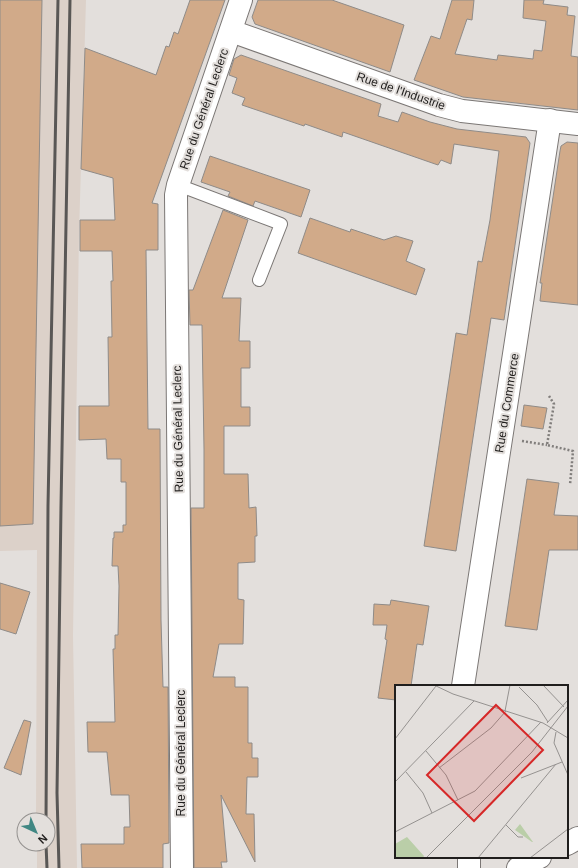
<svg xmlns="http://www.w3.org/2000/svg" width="578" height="868" font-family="Helvetica,sans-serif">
<rect width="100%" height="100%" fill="#e3dfdc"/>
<polygon fill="#dcd1c9" points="0,0 86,0 79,233 73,636 77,868 37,868 37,844 48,844 48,820 36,820 37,550 0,551"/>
<g fill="#d1aa89" stroke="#8f8b88">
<polygon points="0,0 42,0 33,524 0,526"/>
<polygon points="190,0 225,0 152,203 158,204 158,250 146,250 148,429 160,429 161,620 163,687 168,687 169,843 163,844 163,868 82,868 81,844 124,844 124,827 130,827 129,795 111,795 107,752 88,752 87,722 115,722 113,649 115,649 115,635 118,635 119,586 118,566 112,566 113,538 114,538 114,532 123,532 123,525 126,525 126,482 121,482 121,459 107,459 106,439 79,440 79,406 109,406 108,337 112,337 111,281 113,281 112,251 80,251 80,220 115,220 113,178 81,169 85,48 156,75 166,46 169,47 174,32 178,34"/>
<polygon points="258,0 332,0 404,25 390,72 255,24 252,17"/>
<polygon points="452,0 474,0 472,20 467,19 455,54 497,60 498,55 533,59 534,50 542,51 546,21 523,18 524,0 544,0 543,4 568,7 567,15 575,16 571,56 578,57 578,110 463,97 414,80 431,36 440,39"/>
<polygon points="241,55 381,104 378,116 398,122 402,112 430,122 457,129 526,137 530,143 504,320 491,318 456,551 424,546 456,333 467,335 478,261 482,262 490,220 499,151 454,144 451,164 441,160 438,165 343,132 342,137 305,124 304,126 242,105 245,98 232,93 237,78 229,75 234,59"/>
<polygon points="567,142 578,143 578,305 540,301 542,283 540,283 560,151 561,146"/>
<polygon points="210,156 310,190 301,217 255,201 253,206 228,196 230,192 201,182"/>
<polygon points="223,210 248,220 222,298 241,298 239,341 250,341 250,368 241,368 241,407 250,407 250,426 224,426 224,474 248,474 249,508 256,507 257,536 255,536 255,562 238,563 238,599 244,600 243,644 219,644 213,677 235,677 235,687 248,687 248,743 252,743 252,758 258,758 258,777 247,777 246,814 254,814 255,862 221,795 227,862 221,862 222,868 194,868 191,508 204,508 204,449 202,325 190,325 189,290 193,290"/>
<polygon points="310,218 350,232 351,229 384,240 396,236 413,241 406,261 425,269 416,295 298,253"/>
<polygon points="524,405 547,408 543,429 521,426"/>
<polygon points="527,479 559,483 554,515 578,516 578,550 549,550 537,630 505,626"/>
<polygon points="0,583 30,592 16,634 0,629"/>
<polygon points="391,600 429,606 423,645 417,644 411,686 396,686 396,700 378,698 387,640 385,639 387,625 373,625 374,604 390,605"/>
<polygon points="24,720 31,722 21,775 4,768"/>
</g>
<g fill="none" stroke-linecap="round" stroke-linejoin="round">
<defs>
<polyline id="service" points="178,185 281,224 259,280"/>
<g id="minor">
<polyline points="231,31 439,105 462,111 578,124"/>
<polyline points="463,686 550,120"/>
<polyline points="469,857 469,868"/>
<polyline points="182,868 176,195 178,185 241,0"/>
</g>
<g id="tertiary">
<polyline points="567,844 578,838"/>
<polyline points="518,868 540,857"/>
</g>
</defs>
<use href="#service" stroke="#7b7775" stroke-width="14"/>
<use href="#minor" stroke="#7b7775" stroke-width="24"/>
<use href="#tertiary" stroke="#7b7775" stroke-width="24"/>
<g stroke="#817e7c" stroke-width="2.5" stroke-dasharray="2 2" stroke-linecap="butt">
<polyline points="549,396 554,404 547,445 573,451 570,485"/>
<polyline points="522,441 547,445"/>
</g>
<use href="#service" stroke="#fff" stroke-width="12"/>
<use href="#minor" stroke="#fff" stroke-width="22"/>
<use href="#tertiary" stroke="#fff" stroke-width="22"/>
<g stroke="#595755" stroke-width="3">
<polyline points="46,820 48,506 58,0"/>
<polyline points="46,844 47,868"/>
<polyline points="59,868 57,793 61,506 70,0"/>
</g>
</g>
<g text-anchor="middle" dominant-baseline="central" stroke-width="4" stroke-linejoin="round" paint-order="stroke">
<g font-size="12" fill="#201e1d" stroke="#e3dfdc">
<text transform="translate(401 91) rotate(19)">Rue de l'Industrie</text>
<text transform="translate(204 109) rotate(-71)">Rue du Général Leclerc</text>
<text transform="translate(507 403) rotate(-81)">Rue du Commerce</text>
<text transform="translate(178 429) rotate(-91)">Rue du Général Leclerc</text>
<text transform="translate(181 753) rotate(-90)">Rue du Général Leclerc</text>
</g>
</g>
<g transform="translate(395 685)">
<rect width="173" height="173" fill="#e3dfdc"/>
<path d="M 125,139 L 138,157 L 137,157 L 113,140 L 120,145 ZM 12,152 L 29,171 L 28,173 L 0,173 L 0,159 Z" fill="#bacea8"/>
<path fill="none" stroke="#959290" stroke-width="1" d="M 39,0 L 58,9 L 148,38 L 173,53M 148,0 L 169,22M 124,2 L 142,20 L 153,37M 110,26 L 115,0M 152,38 L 173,15M 161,47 L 159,58 L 173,90M 0,54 L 41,1M 31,66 L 51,90 L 63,115M 44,83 L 96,43 L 111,26M 11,87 L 28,108 L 37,128M 126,93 L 167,77M 0,97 L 79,16M 111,140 L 123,152 L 128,152M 0,147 L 80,106 L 146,37M 31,173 L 137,67 L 173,21M 83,173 L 161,79M 135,173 L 173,144"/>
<path fill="#d62828" fill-opacity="0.15" stroke="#d62828" stroke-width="2" d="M 101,20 L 148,65 L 79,136 L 32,90 Z"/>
<rect width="173" height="173" fill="none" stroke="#201e1d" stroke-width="2"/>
</g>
<g transform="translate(36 832) rotate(136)"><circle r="19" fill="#e3dfdc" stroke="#959290"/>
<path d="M0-3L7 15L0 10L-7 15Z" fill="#408783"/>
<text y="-6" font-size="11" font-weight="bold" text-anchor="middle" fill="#201e1d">N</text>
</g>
</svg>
